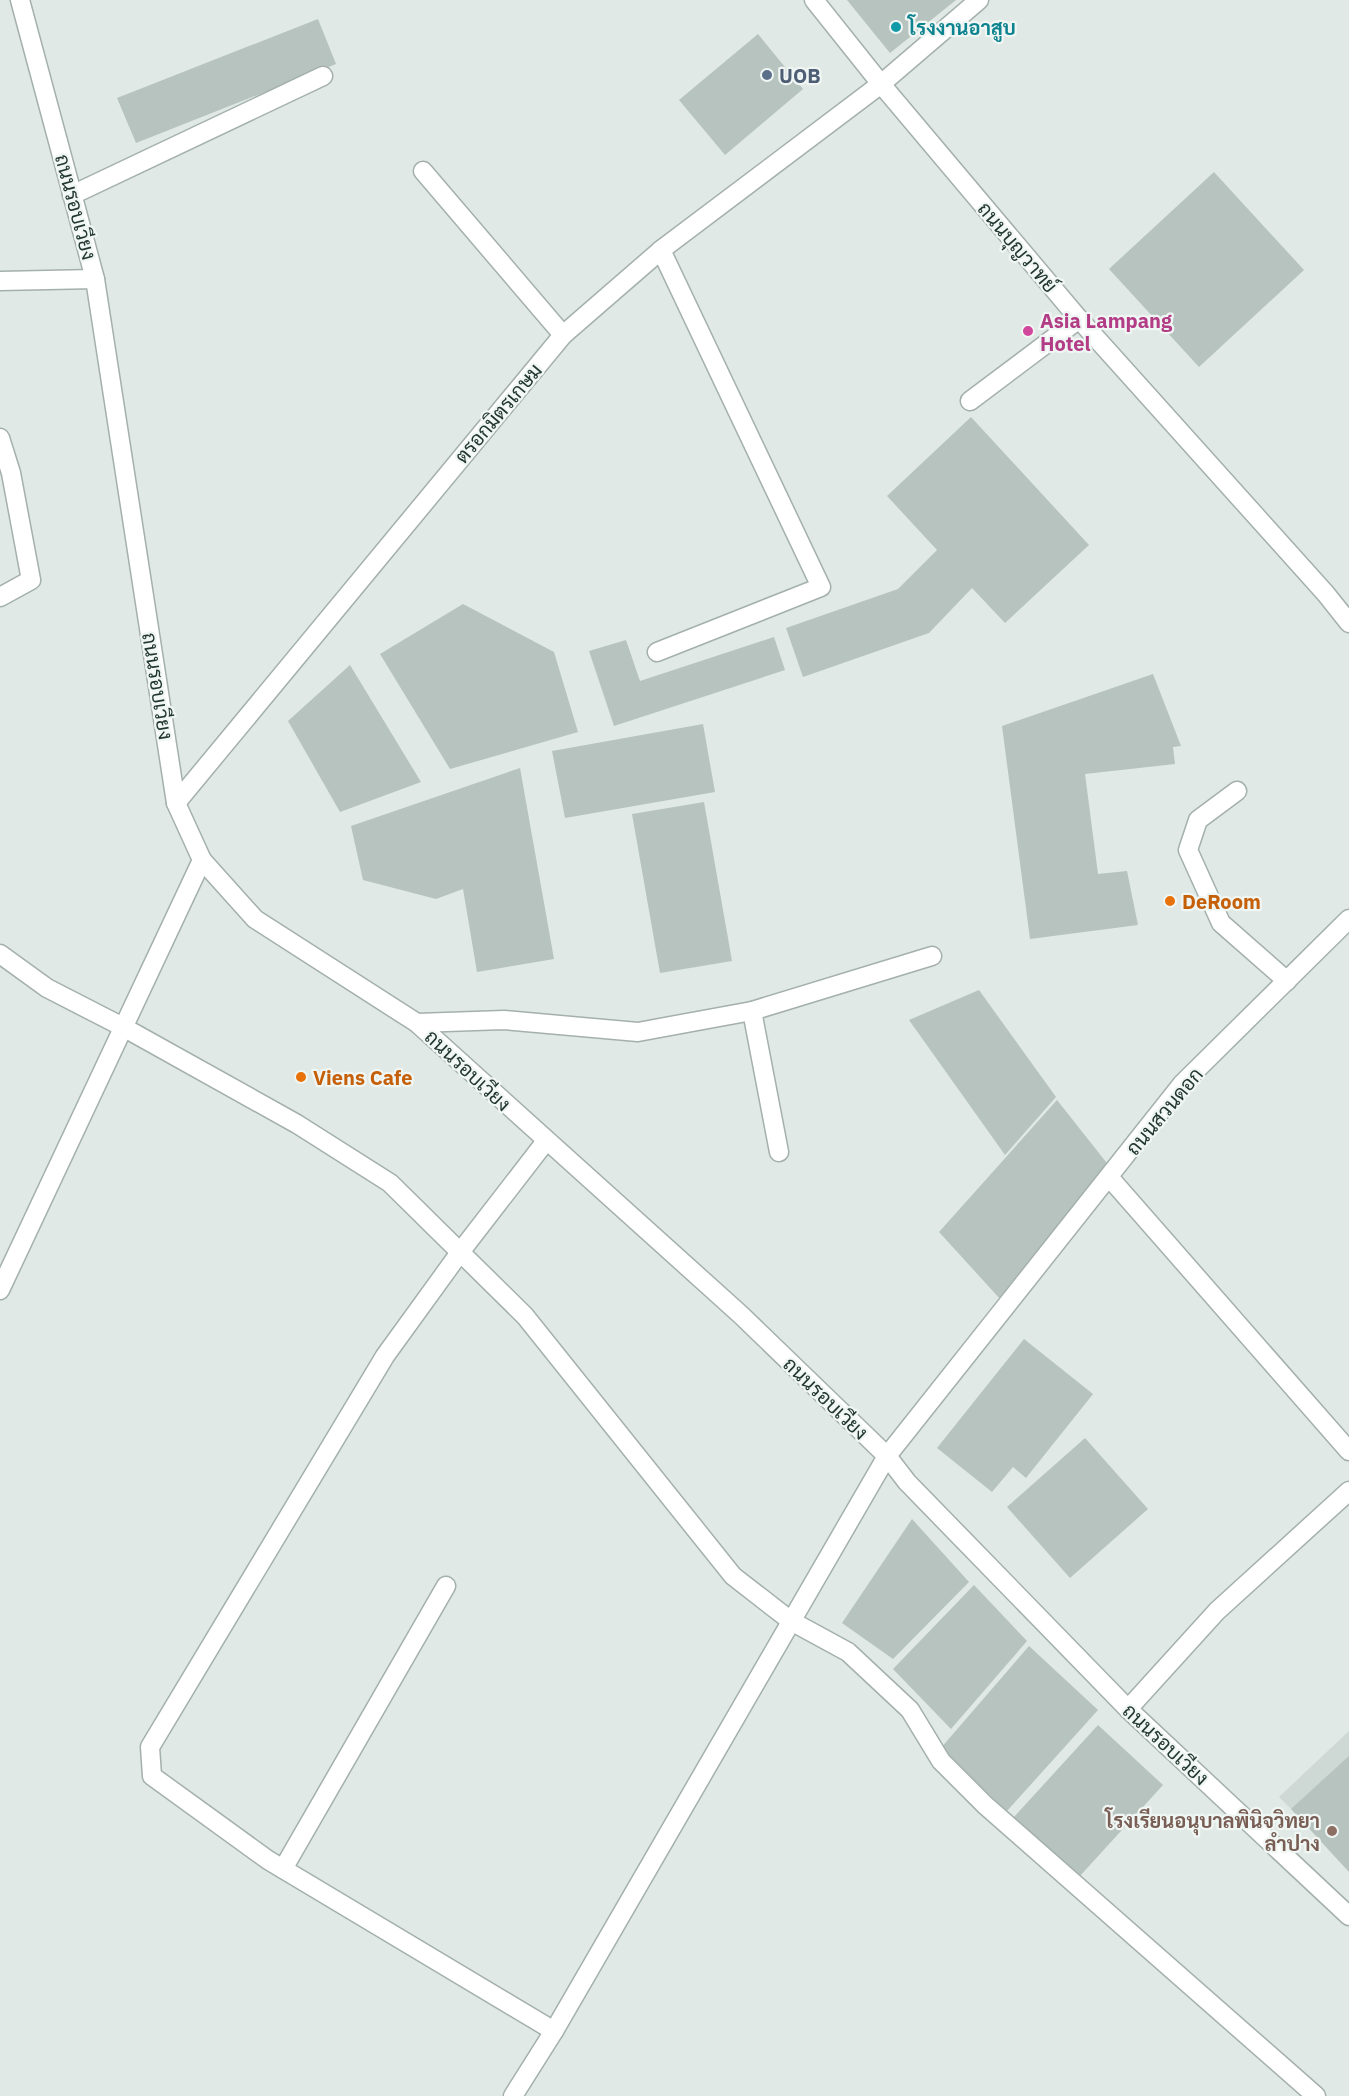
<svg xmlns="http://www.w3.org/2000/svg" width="1349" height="2096" font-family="'IBM Plex Sans',Sarabun,sans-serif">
<rect width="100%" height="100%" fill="#e0e9e5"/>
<polygon fill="#ced8d4" points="1349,1731 1349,1866 1279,1797"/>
<g fill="#b6c3be">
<polygon points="847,0 956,0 890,53"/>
<polygon points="318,19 336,64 136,143 117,98"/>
<polygon points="758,34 803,89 725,155 679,100"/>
<polygon points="1214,172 1304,270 1199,367 1109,269"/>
<polygon points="971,417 1089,545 1005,623 972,588 929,633 803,677 786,628 898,589 937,550 887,496"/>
<polygon points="463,604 554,652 578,732 450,769 380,654"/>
<polygon points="774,637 785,670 614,726 589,651 626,640 640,681"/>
<polygon points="350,665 421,782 340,812 288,721"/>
<polygon points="1153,674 1181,746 1173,747 1175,764 1085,774 1098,874 1127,871 1138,925 1030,939 1002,726"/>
<polygon points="703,724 715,792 565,818 552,751"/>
<polygon points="520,768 554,959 477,972 463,889 436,899 363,880 351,826"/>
<polygon points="704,802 732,961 660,973 632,814"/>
<polygon points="979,990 1056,1097 1005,1155 909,1020"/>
<polygon points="1057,1100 1110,1167 1001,1300 939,1232"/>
<polygon points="1024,1339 1093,1394 1026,1478 1013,1467 992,1492 937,1448"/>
<polygon points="1085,1438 1148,1509 1070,1578 1007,1507"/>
<polygon points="912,1519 969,1582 893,1659 842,1623"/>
<polygon points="974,1585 1027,1641 951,1729 893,1669"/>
<polygon points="1029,1646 1098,1710 1007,1811 940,1749"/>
<polygon points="1098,1725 1163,1785 1079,1877 1014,1817"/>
<polygon points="1349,1756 1349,1872 1291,1809"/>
</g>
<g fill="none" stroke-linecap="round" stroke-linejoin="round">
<defs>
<g id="lane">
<polyline points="72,195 323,76"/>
<polyline points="970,401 1079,319"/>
<polyline points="657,652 821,587 661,250"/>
<polyline points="1237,791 1198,820 1188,850 1221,923 1287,981"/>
</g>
<g id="street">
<polyline points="20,0 95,279 176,803 202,860 255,919 417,1023 741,1315 887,1456 907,1482 1128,1709 1349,1916"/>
<polyline points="814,0 881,84 1079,319 1326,594 1349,623"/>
<polyline points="423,171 563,335"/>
<polyline points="0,281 95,279"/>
<polyline points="0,438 11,473 31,580 0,597"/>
<polyline points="176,803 563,335 661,250 881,84 979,0"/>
<polyline points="0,954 47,988 123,1027 297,1124 390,1183 525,1316 733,1576 791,1621 848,1652 910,1710 941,1761 985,1805 1316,2096"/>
<polyline points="752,1011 779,1152"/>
<polyline points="417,1023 504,1020 638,1032 752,1011 932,956"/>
<polyline points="546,1141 461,1251 385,1356 150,1747 152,1776 268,1860 554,2031"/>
<polyline points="1109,1177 1349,1451"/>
<polyline points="0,1290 202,860"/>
<polyline points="1128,1709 1217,1611 1349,1491"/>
<polyline points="283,1869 446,1586"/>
<polyline points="513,2096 554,2031 887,1456 1182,1084 1349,919"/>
</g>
</defs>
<use href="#lane" stroke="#a4b0ac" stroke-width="21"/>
<use href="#street" stroke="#a4b0ac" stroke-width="21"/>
<use href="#lane" stroke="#fff" stroke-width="18"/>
<use href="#street" stroke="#fff" stroke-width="18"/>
</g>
<circle fill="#0f9aa8" stroke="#f0f6f3" stroke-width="2" cx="896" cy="27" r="6"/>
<circle fill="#5c6f8a" stroke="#f0f6f3" stroke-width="2" cx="767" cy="75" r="6"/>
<circle fill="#d1479c" stroke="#f0f6f3" stroke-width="2" cx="1028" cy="331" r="6"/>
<g fill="#e8710a" stroke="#f0f6f3" stroke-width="2">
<circle cx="1170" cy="901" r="6"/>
<circle cx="301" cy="1077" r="6"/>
</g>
<circle fill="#8d6e63" stroke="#f0f6f3" stroke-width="2" cx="1332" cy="1831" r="6"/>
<g text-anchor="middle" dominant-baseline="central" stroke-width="4.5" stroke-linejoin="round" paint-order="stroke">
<g font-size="20" font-weight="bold" fill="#0d838f" stroke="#f0f6f3" text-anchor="start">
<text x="908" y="27">โรงงานอาสูบ</text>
</g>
<g font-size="20" font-weight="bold" fill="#4e5e75" stroke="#f0f6f3" text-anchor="start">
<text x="779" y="75">UOB</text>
</g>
<g font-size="20" fill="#233732" stroke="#f0f6f3">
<text transform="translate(76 207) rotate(75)">ถนนรอบเวียง</text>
<text transform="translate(1018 247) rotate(50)">ถนนบุญวาทย์</text>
<text transform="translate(498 413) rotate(-50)">ตรอกมิตรเกษม</text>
<text transform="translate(158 686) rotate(81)">ถนนรอบเวียง</text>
<text transform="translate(468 1070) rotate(43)">ถนนรอบเวียง</text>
<text transform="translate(1164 1111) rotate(-50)">ถนนสวนดอก</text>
<text transform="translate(826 1398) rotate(44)">ถนนรอบเวียง</text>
<text transform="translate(1166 1744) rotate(43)">ถนนรอบเวียง</text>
</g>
<g font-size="20" font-weight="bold" fill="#b23c85" stroke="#f0f6f3" text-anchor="start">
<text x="1040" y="320">Asia Lampang<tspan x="1040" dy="23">Hotel</tspan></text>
</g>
<g font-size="20" font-weight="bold" fill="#c56008" stroke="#f0f6f3" text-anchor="start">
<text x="1182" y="901">DeRoom</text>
<text x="313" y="1077">Viens Cafe</text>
</g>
<g font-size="20" font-weight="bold" fill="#785e54" stroke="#f0f6f3" text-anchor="end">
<text x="1320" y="1820">โรงเรียนอนุบาลพินิจวิทยา<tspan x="1320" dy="23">ลำปาง</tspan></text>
</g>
</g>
</svg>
